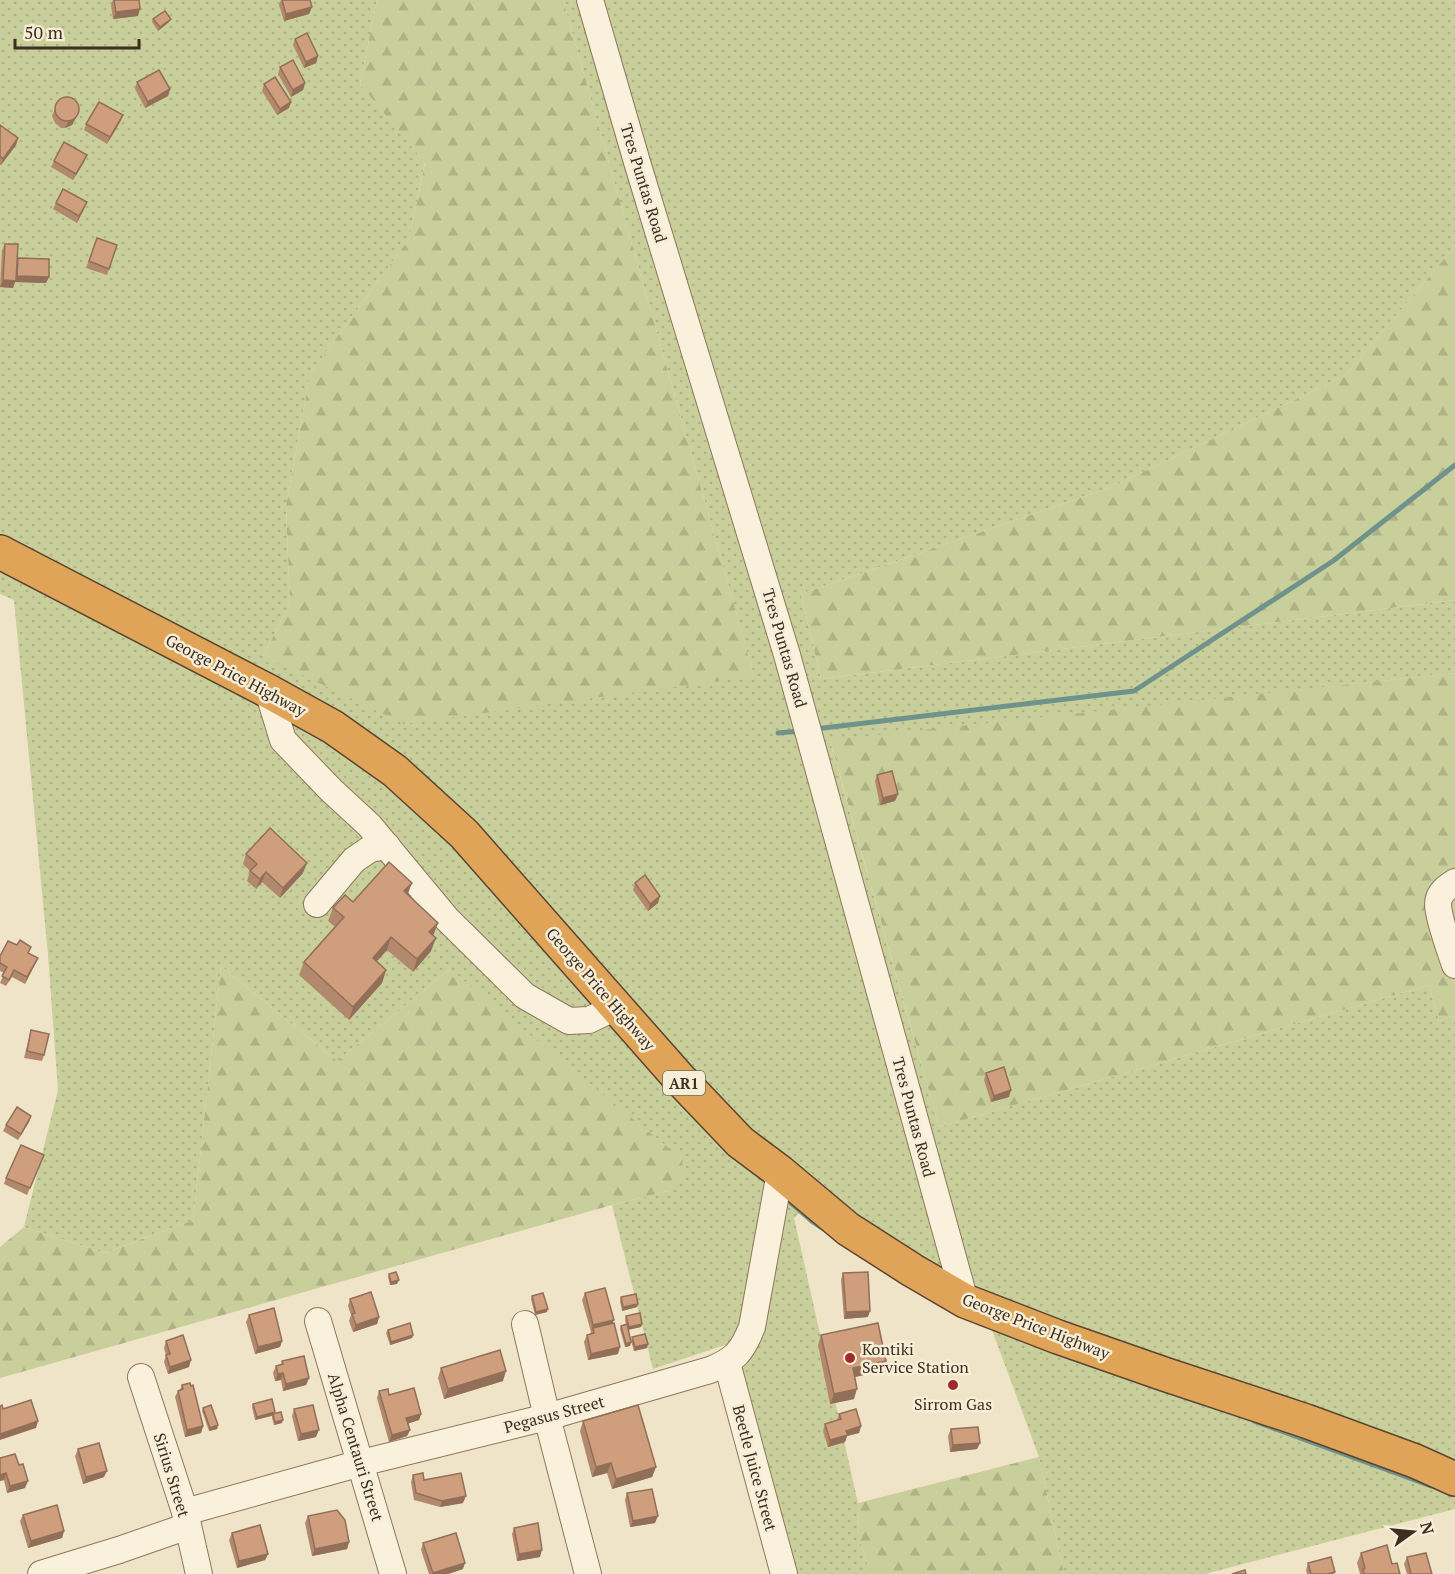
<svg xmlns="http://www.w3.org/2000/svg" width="1455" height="1574" font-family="'PT Serif',serif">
<defs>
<pattern id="grass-dots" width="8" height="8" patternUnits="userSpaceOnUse" patternTransform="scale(1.5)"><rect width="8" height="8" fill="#c9cf9b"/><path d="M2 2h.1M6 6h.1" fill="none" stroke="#aeb285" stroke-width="1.8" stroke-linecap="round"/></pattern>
<pattern id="forest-firs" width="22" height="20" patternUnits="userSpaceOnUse" patternTransform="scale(1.5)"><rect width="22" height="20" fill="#c9cf9b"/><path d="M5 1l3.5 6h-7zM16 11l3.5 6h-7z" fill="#aeb285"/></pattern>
</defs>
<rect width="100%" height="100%" fill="#f0e4c8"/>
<g fill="url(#grass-dots)">
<polygon points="0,0 377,0 360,84 425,162 409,239 310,374 286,506 290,604 263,656 754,676 563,0 1455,0 1455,246 1345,376 1109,488 801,594 821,679 1455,600 1455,673 830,741 939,1127 1429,985 1439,1021 1455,1016 1455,1464 1070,1328 1009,1302 908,1251 807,1206 794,1218 858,1503 859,1539 871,1574 788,1574 725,1345 653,1369 612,1205 668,1191 450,969 337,1061 221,966 193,1220 105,1253 24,1227 58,1090 48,955 14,600 0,594"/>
<polygon points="986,1314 1455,1488 1455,1509 1205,1574 1064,1574 1039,1457"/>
</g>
<g fill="url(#forest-firs)">
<polygon points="377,0 563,0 754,676 404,724 263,656 290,604 286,506 310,374 409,239 425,163 360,84"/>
<polygon points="1455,246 1455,600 821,679 801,594 1109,488 1345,376"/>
<polygon points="1455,673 1455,1016 1439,1021 1429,985 939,1127 830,740"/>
<polygon points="221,966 337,1061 450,969 682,1159 685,1178 668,1191 612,1205 0,1378 0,1247 24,1227 105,1253 193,1220"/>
<polygon points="1039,1457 1064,1574 871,1574 859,1539 858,1503"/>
</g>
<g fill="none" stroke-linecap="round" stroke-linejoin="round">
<g stroke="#6f938a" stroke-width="5">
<polyline points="815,729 1134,691 1333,561 1455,465"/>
<polyline points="778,733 800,731"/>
<polyline points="789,1201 813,1222 822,1228"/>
<polyline points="1254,1421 1431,1486"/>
</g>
<defs>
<g id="minor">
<polyline points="590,0 637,162 787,655 965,1301"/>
<polyline points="268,691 283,740 331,790 369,825 447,919 525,996 569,1021 589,1020 616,1007"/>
<path d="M 1455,882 C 1447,887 1438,893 1438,904 C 1438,918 1450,950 1455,965"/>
<polyline points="317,904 354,860 370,849 387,846"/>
<polyline points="318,1321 393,1574"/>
<polyline points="525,1324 547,1417 588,1574"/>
<polyline points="727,1363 784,1574"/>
<polyline points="141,1377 185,1512 199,1574"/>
<path d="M 185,1512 L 361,1463 L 547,1417 L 710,1370 C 735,1360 742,1352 752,1327 L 780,1172"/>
<polyline points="41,1574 119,1550 188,1526"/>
</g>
<polyline id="highway" points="0,552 268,691 333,727 395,771 464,834 679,1078 740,1142 780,1172 848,1229 912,1270 965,1301 1058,1337 1164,1374 1306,1421 1415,1461 1455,1479"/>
</defs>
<use href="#minor" stroke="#8d765c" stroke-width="28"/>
<use href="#highway" stroke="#5b4430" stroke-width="36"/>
<use href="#minor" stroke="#faf1dc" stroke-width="26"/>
<use href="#highway" stroke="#e0a458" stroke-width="33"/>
</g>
<g fill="#b2896c">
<polygon points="113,0 139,0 138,16 113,19 111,5"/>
<polygon points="281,0 310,0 312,7 309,14 284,21 279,5"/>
<polygon points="153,19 171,19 169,22 158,31 152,22"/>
<polygon points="295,39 318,56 316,63 304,68 293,45"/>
<polygon points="280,67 305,83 303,90 291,97 278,74"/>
<polygon points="137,82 170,89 168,96 145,108 135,89"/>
<polygon points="264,84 289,108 277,115 262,91"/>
<polygon points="58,101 79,112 72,125 65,128 61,128 55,123 52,116"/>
<polygon points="123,115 120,122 107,144 84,130 86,124"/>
<polygon points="0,125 18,138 16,145 1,165 0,165"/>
<polygon points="54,161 84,162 73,180 51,167"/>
<polygon points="56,203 84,209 77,223 53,209"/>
<polygon points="97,238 117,245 107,275 86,268"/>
<polygon points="5,244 17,262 18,258 49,277 46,283 15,282 13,288 0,287 2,250"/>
<polygon points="877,775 898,794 895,801 880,805 875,781"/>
<polygon points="246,854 303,873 280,898 262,882 256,889 247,881 250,871 243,864"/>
<polygon points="635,883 658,903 648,911 633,890"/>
<polygon points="407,895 433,936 431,951 413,972 387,950 376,962 386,970 382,983 349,1020 299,975 304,962 335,927 328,921 333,908 353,902"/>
<polygon points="29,953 38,958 25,984 12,977 6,986 0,983 4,973 0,971 0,956"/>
<polygon points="31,1030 44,1055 42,1061 24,1058"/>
<polygon points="986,1073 1009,1097 991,1102 984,1080"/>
<polygon points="31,1116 29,1122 18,1140 3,1131 6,1125"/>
<polygon points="44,1155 27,1195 4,1184 6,1178"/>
<polygon points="843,1273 868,1317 844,1319 841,1280"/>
<polygon points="389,1274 397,1284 390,1285 388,1277"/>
<polygon points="585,1293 612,1323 618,1354 588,1360 584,1342 587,1335 590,1334 591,1332 582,1300"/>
<polygon points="532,1296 547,1312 535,1315 531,1299"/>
<polygon points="621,1297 638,1304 637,1307 622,1311 620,1301"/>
<polygon points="350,1299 379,1317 377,1324 353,1332 349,1321 351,1315 348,1306"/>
<polygon points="249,1315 282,1341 280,1347 255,1354 246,1322"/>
<polygon points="626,1316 642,1324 641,1327 628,1330 631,1342 630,1346 625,1347 620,1329 621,1326 626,1324 625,1320"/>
<polygon points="388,1330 413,1335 412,1338 390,1345 386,1333"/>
<polygon points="821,1335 882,1371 855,1377 854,1399 830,1404 818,1345"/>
<polygon points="632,1337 648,1344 647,1348 634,1351 631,1341"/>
<polygon points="166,1341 189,1367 168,1374 164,1362 166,1355 164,1348"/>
<polygon points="282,1361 309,1378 306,1385 283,1391 281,1380 275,1381 273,1373 276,1366 281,1365"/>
<polygon points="441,1368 503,1381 444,1399 438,1378"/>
<polygon points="182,1385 203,1426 201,1433 185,1437 175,1397 178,1391 180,1390"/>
<polygon points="379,1391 389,1395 421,1414 419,1420 408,1423 410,1430 407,1436 389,1442 377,1398"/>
<polygon points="253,1404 275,1412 274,1414 282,1423 274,1425 272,1418 272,1416 255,1420 252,1407"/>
<polygon points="203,1408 218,1425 217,1429 209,1431 202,1411"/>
<polygon points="294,1409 316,1437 298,1441 292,1416"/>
<polygon points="839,1414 861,1426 859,1433 847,1436 845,1442 828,1447 823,1431 825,1424 837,1420"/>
<polygon points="583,1421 656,1467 652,1477 612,1489 607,1473 592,1477 580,1431"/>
<polygon points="951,1429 980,1443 977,1449 950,1452 948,1436"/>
<polygon points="78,1449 104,1477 83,1484 75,1456"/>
<polygon points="0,1458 19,1465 25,1488 7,1493 4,1480 0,1481"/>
<polygon points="413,1475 424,1480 463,1503 440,1507 414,1500 411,1482"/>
<polygon points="627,1493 655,1523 630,1527 625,1500"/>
<polygon points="23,1515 64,1531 62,1538 28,1548 20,1521"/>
<polygon points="308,1516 349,1542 347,1549 312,1556 305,1523"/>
<polygon points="514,1528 540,1557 517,1561 512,1534"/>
<polygon points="232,1533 268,1554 265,1560 237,1568 229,1540"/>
<polygon points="423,1543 463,1569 448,1574 429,1574 421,1550"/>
<polygon points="1361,1553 1392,1564 1400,1574 1360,1574 1357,1563"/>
<polygon points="1407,1557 1432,1574 1407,1574 1404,1564"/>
<polygon points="1308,1563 1335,1572 1334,1574 1307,1574 1306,1570"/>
</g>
<g fill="#916f58">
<polygon points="312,7 309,14 284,21 286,14"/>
<polygon points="140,9 138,16 113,19 116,12"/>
<polygon points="171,19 169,22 158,31 160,27"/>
<polygon points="318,56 316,63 304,68 306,62"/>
<polygon points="305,83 303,90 291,97 293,90"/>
<polygon points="170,89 168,96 145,108 148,102"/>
<polygon points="291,102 289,108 277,115 280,109"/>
<polygon points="79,112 72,125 65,128 68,122"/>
<polygon points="123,115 120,122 107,144 110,137"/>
<polygon points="18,138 16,145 1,165 3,159"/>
<polygon points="87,155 84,162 73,180 76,174"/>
<polygon points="87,202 84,209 77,223 79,216"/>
<polygon points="17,276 49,277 46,283 15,282 13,288 0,287 3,280 15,281"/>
<polygon points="898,794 895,801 880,805 883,798"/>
<polygon points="307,863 303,873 280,898 283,888"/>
<polygon points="266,872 262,882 256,889 260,879"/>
<polygon points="412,883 407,896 404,891"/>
<polygon points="660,896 658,903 648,911 650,904"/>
<polygon points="438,923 433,936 429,932"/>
<polygon points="391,937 387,950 368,971 373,958"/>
<polygon points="436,938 431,951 413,972 417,959"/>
<polygon points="38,958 25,984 27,977"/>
<polygon points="386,970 382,983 349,1020 353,1007"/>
<polygon points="1011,1090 1009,1097 991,1102 994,1096"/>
<polygon points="31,1116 29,1122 18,1140 21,1134"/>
<polygon points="399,1280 397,1284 390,1285 391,1282"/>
<polygon points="638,1304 637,1307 622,1311 623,1307"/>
<polygon points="548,1309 547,1312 535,1315 536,1312"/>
<polygon points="870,1311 868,1317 844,1319 846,1312"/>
<polygon points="379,1317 377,1324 353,1332 356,1325"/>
<polygon points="614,1320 611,1326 593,1328 591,1332 593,1325"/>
<polygon points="642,1324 641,1327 627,1330 629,1327"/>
<polygon points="413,1335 412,1338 390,1345 391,1342"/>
<polygon points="282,1341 280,1347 255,1354 258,1347"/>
<polygon points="631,1342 630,1346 625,1347 626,1344"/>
<polygon points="648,1344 647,1348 634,1351 635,1347"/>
<polygon points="620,1347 618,1354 588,1360 591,1354"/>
<polygon points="191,1360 189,1367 168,1374 170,1367"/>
<polygon points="886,1361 882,1371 850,1378 853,1368"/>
<polygon points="506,1371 503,1381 444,1399 448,1389"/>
<polygon points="283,1373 281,1380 275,1381 278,1374"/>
<polygon points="309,1378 306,1385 283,1391 286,1384"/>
<polygon points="857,1389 854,1399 830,1404 834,1394"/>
<polygon points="275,1412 274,1415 255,1420 257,1417"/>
<polygon points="421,1414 419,1420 404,1425 406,1418"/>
<polygon points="283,1420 282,1423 274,1425 275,1422"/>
<polygon points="38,1421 36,1428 0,1440 0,1434"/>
<polygon points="218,1425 217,1429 209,1431 210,1428"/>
<polygon points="203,1426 201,1433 185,1437 187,1430"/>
<polygon points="861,1426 859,1433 847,1436 845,1442 828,1447 830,1440 846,1431"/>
<polygon points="319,1430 316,1437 298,1441 301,1434"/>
<polygon points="410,1430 407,1436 389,1442 392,1435"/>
<polygon points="980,1443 977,1449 950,1452 953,1445"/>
<polygon points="611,1463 607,1473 592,1477 596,1467"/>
<polygon points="656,1467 652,1477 612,1489 616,1479"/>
<polygon points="107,1471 104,1477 83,1484 86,1477"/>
<polygon points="6,1473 4,1480 0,1481 0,1475"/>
<polygon points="28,1481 25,1488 7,1493 10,1486"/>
<polygon points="466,1496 463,1503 440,1507 442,1501"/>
<polygon points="658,1516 655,1523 630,1527 633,1521"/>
<polygon points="64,1531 62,1538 28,1548 31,1541"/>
<polygon points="349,1542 347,1549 312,1556 315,1549"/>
<polygon points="542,1550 540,1557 517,1561 519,1554"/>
<polygon points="268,1554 265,1560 237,1568 239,1561"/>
<polygon points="465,1563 463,1569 448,1574 432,1574 433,1573"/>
</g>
<g fill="#cf9f7d" stroke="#916f58" stroke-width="1.5">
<polygon points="114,0 139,0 140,9 116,12"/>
<polygon points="282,0 310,0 312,7 286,14"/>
<polygon points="165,11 171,19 160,27 153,19"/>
<polygon points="307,33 318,56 306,62 295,39"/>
<polygon points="293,60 305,83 293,90 280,67"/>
<polygon points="159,70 170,89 148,102 137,82"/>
<polygon points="275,77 291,102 280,109 264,84"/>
<circle cx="67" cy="109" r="12"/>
<polygon points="99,102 123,115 110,137 86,124"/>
<polygon points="0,125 18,138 3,159 0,156"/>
<polygon points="64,142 87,155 76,174 54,161"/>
<polygon points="63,189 87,202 79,216 56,203"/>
<polygon points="97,238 117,245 109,269 89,261"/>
<polygon points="5,244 18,244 16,281 3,280"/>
<polygon points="18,258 49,259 49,277 17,276"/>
<polygon points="892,771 898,794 883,798 877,775"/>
<polygon points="270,828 307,863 283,888 266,872 260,879 250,871 257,864 246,854"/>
<polygon points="389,862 412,883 404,891 438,923 429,932 436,938 417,959 391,937 373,958 386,970 353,1007 304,962 344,917 333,908 345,895 353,902"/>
<polygon points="645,875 660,896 650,904 635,883"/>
<polygon points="20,940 31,947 28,953 38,958 27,977 14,970 9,980 2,976 7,967 0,963 0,956 8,941 17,945"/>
<polygon points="31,1030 49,1034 44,1055 27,1051"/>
<polygon points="1004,1067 1011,1090 994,1096 986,1073"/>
<polygon points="17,1107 31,1116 21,1134 6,1125"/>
<polygon points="21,1145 44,1155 30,1188 6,1178"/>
<polygon points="396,1272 399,1280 391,1282 389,1274"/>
<polygon points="868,1272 870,1311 846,1312 843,1273"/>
<polygon points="605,1288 614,1320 593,1325 585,1293"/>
<polygon points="371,1292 379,1317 356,1325 352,1314 355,1313 350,1299"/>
<polygon points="543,1293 548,1309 536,1312 532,1296"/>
<polygon points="636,1294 638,1304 623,1307 621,1297"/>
<polygon points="274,1308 282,1341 258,1347 249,1315"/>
<polygon points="640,1313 642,1324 629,1327 626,1316"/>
<polygon points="410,1323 413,1335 391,1342 388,1330"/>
<polygon points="614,1323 620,1347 591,1354 587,1335 594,1333 593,1328"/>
<polygon points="878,1323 886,1361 853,1368 857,1389 834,1394 821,1335"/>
<polygon points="627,1324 631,1342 626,1344 621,1326"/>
<polygon points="645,1334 648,1344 635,1347 632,1337"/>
<polygon points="183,1335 191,1360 170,1367 166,1355 170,1354 166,1341"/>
<polygon points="500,1350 506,1371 448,1389 441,1368"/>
<polygon points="304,1356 309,1378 286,1384 283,1373 278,1374 276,1366 283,1364 282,1361"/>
<polygon points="190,1383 191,1386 193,1385 203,1426 187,1430 178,1391 183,1389 182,1385"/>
<polygon points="414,1388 421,1414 406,1418 410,1430 392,1435 379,1391 388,1389 389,1395"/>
<polygon points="272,1399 275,1412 257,1417 253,1404"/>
<polygon points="31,1400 38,1421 0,1434 0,1406 2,1405 3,1409"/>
<polygon points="211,1405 218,1425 210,1428 203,1408"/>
<polygon points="313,1405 319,1430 301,1434 294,1409"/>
<polygon points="638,1405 656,1467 616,1479 611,1463 596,1467 583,1421"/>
<polygon points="856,1409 861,1426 846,1431 848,1435 830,1440 825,1424 841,1419 839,1414"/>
<polygon points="281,1412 283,1420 275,1422 273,1414"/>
<polygon points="978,1427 980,1443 953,1445 951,1429"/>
<polygon points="99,1443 107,1471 86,1477 78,1449"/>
<polygon points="15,1454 19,1465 23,1464 28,1481 10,1486 6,1473 0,1475 0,1458"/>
<polygon points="423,1473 424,1480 461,1473 466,1496 442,1501 416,1493 413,1475"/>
<polygon points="652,1489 658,1516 633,1521 627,1493"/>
<polygon points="57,1505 64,1531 31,1541 23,1515"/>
<polygon points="337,1510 345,1520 349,1542 315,1549 308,1516"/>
<polygon points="538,1523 542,1550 519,1554 514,1528"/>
<polygon points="260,1525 268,1554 239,1561 232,1533"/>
<polygon points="456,1533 465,1563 433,1573 423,1543"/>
<polygon points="1387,1545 1392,1564 1397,1563 1400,1574 1364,1574 1363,1569 1365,1568 1361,1553"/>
<polygon points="1426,1553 1432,1574 1411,1574 1407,1557"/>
<polygon points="1331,1557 1335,1572 1327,1574 1311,1574 1308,1563"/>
<polygon points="1245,1570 1246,1574 1232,1574"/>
</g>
<g fill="#9e2a2b" stroke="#f7eed8" stroke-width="2">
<circle cx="850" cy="1358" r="6"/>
<circle cx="953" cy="1385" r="6"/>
</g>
<g text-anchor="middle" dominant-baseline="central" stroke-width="5" stroke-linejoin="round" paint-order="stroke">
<rect fill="#f7eed8" stroke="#756857" stroke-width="1.5" x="663" y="1071" width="42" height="24" rx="4.5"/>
<g font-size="15" font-weight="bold" fill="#3d2e20">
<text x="684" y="1083">AR1</text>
</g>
<g font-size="16" fill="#3d2e20" stroke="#f7eed8">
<text transform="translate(644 183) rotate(73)">Tres Puntas Road</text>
<text transform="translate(785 648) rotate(74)">Tres Puntas Road</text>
<text transform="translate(236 675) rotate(28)">George Price Highway</text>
<text transform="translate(601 989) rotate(49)">George Price Highway</text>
<text transform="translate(914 1117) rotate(75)">Tres Puntas Road</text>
<text transform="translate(1036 1326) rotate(21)">George Price Highway</text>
<text transform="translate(554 1414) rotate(-15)">Pegasus Street</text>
<text transform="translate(356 1447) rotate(73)">Alpha Centauri Street</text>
<text transform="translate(755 1468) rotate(75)">Beetle Juice Street</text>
<text transform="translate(172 1475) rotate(73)">Sirius Street</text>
</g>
<g font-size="16" fill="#3d2e20" stroke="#f7eed8" text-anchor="start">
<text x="862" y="1349">Kontiki<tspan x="862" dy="18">Service Station</tspan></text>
<text x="953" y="1404" text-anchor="middle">Sirrom Gas</text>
</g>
</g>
<g transform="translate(1413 1532) rotate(75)" stroke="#f7eed8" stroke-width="4.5" paint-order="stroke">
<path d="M0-4.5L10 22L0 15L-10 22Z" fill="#3d2e20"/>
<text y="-9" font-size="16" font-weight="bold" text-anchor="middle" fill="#3d2e20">N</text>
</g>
<path d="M15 39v9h124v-9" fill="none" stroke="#3d2e20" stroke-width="3"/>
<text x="24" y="39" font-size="18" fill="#3d2e20" stroke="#f7eed8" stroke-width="4.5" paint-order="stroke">50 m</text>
</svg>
